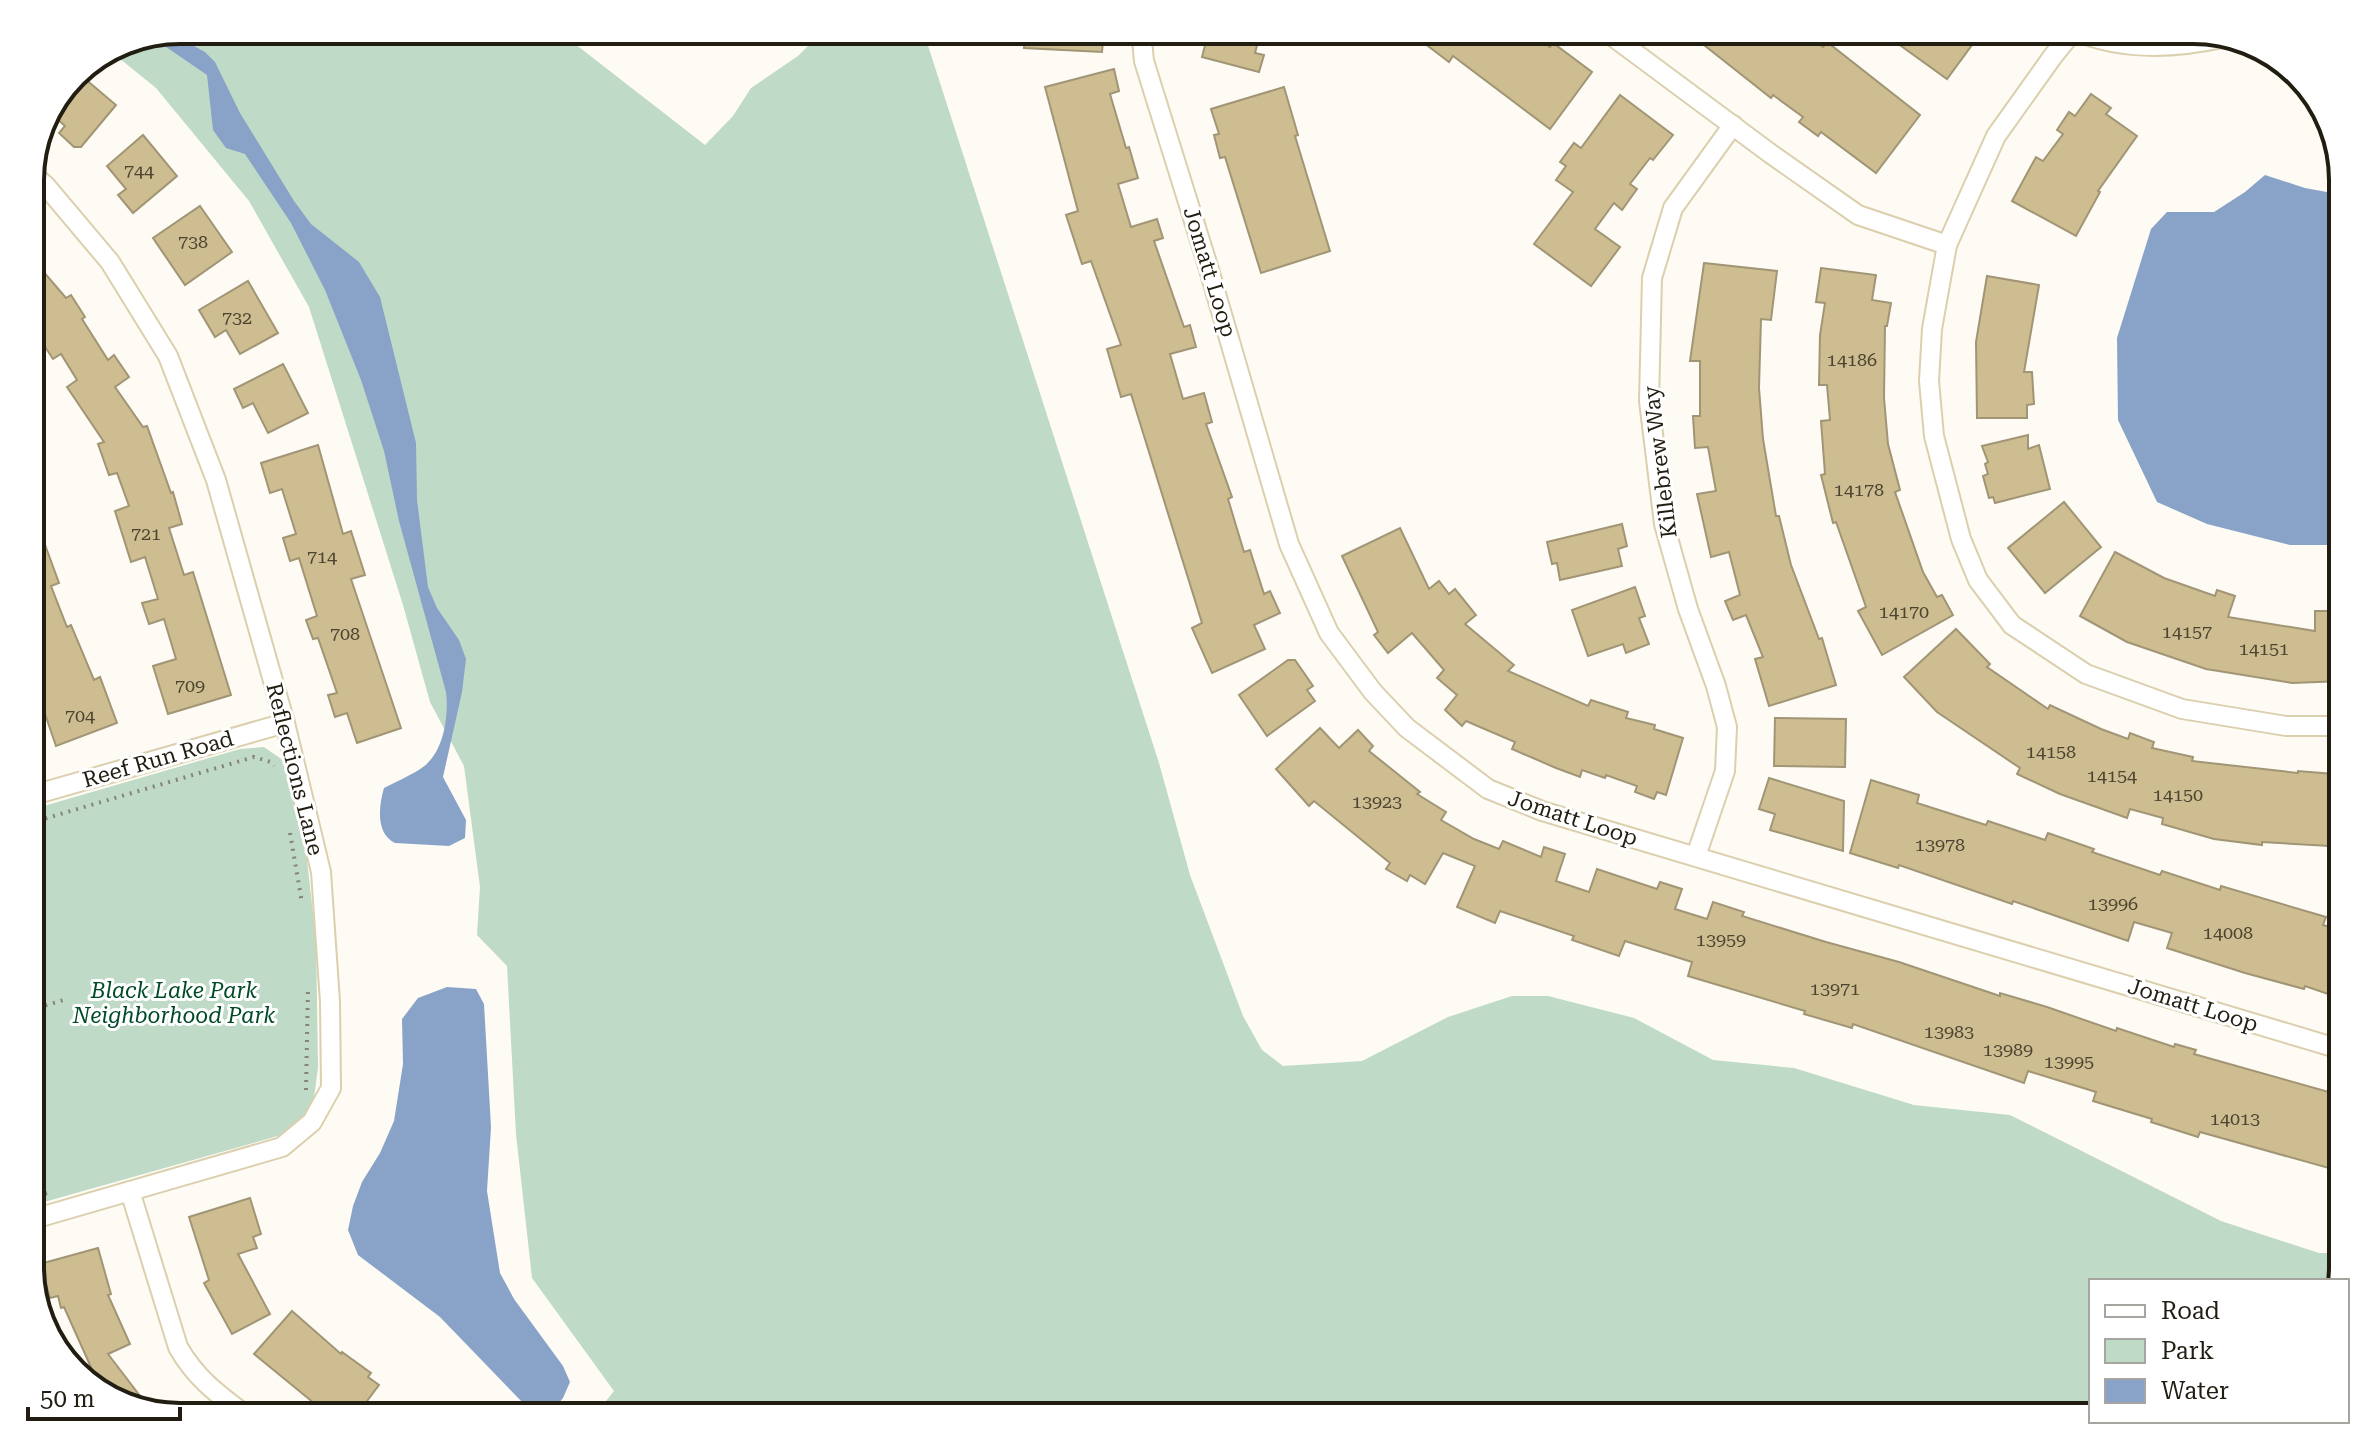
<svg xmlns="http://www.w3.org/2000/svg" width="2373" height="1447" font-family="'Roboto Serif',serif">
<rect width="100%" height="100%" fill="#fdfbf4"/>
<g fill="#bfdac6">
<polygon points="180,30 557,30 705,145 733,116 751,88 798,56 824,30 923,30 1159,763 1190,875 1243,1016 1262,1050 1283,1066 1362,1061 1448,1017 1512,996 1548,996 1634,1018 1713,1060 1794,1068 1914,1105 2010,1115 2221,1221 2319,1253 2343,1253 2339,1281 2091,1281 2091,1417 593,1417 614,1391 532,1278 516,1134 507,966 477,935 480,887 464,766 430,702 403,605 309,307 249,201 156,88 109,50 123,41"/>
<polygon points="264,747 284,761 289,775 305,843 316,939 318,1067 314,1098 304,1117 285,1134 30,1206 30,810 240,749"/>
</g>
<g fill="#89a3c8">
<path d="M 168,32 L 205,52 L 215,62 L 240,113 L 294,201 L 311,224 L 359,262 L 380,297 L 416,443 L 417,500 L 428,587 L 437,608 L 459,640 L 466,659 L 462,692 L 443,777 L 466,820 L 465,838 L 449,846 L 395,843 C 375,833 379,805 384,788 C 397,781 412,775 423,767 C 444,752 449,715 446,692 L 399,521 L 384,451 L 361,380 L 325,290 L 291,223 L 245,154 L 226,148 L 213,130 L 207,75 L 150,36 Z"/>
<polygon points="2265,175 2305,188 2343,195 2343,545 2290,545 2207,524 2157,502 2118,420 2117,338 2151,229 2167,212 2214,212 2245,192"/>
<polygon points="447,987 476,989 484,1004 491,1127 487,1191 500,1273 514,1299 563,1366 570,1382 563,1398 551,1413 523,1403 440,1317 358,1255 348,1230 353,1206 362,1182 380,1153 394,1121 403,1064 402,1019 418,998"/>
</g>
<g fill="#cdbd91" stroke="#a19575" stroke-width="2">
<polygon points="1026,30 1104,30 1102,52 1024,48"/>
<polygon points="1209,30 1261,30 1255,53 1264,55 1259,72 1202,57"/>
<polygon points="1407,30 1526,30 1550,47 1553,43 1592,72 1550,129 1453,56 1449,62"/>
<polygon points="1685,30 1801,30 1823,47 1827,42 1920,115 1876,173 1821,132 1818,136 1799,122 1803,117 1773,95 1771,98"/>
<polygon points="1879,30 1983,30 1947,79"/>
<polygon points="1114,69 1119,91 1110,94 1126,148 1129,147 1138,178 1118,184 1131,227 1157,219 1163,238 1154,241 1184,327 1190,325 1196,347 1170,354 1183,399 1204,393 1212,422 1206,424 1232,497 1228,499 1244,552 1250,550 1264,594 1270,591 1280,613 1254,625 1265,649 1212,673 1192,628 1202,623 1131,394 1121,397 1107,349 1121,345 1091,261 1082,264 1066,215 1078,211 1045,87"/>
<polygon points="77,72 116,105 81,147 74,147 59,133 65,126 55,117"/>
<polygon points="1284,87 1298,135 1295,136 1330,251 1261,273 1225,157 1220,158 1214,135 1219,134 1211,109"/>
<polygon points="2091,94 2111,108 2106,114 2137,136 2098,191 2100,192 2076,236 2012,201 2036,157 2043,161 2063,134 2057,130 2069,112 2075,116"/>
<polygon points="1620,95 1673,135 1653,160 1650,158 1630,184 1637,189 1622,210 1614,203 1595,229 1620,247 1591,286 1534,244 1573,192 1556,180 1566,166 1560,162 1574,143 1581,148"/>
<polygon points="143,135 177,176 133,213 118,195 126,189 107,166"/>
<polygon points="200,206 232,252 185,285 153,238"/>
<polygon points="30,256 66,298 71,295 85,317 82,319 108,360 114,355 129,377 115,387 143,427 147,426 171,493 173,492 182,524 169,528 184,575 193,572 231,695 168,714 153,666 176,659 164,619 149,624 142,603 158,599 145,557 131,562 115,511 129,506 117,473 109,475 98,444 104,442 67,387 77,380 61,354 53,359 30,324"/>
<polygon points="1704,263 1777,271 1771,320 1761,319 1759,388 1763,439 1776,516 1779,516 1791,565 1819,639 1822,638 1836,685 1769,706 1755,659 1763,657 1746,615 1733,620 1725,601 1740,595 1729,552 1711,557 1697,494 1716,491 1708,447 1695,448 1693,416 1700,416 1700,361 1690,361"/>
<polygon points="1821,268 1876,275 1872,300 1891,303 1887,326 1885,326 1884,398 1888,444 1900,490 1895,492 1923,572 1937,597 1942,595 1953,615 1882,655 1858,611 1866,607 1836,522 1833,523 1821,475 1825,474 1821,421 1830,420 1827,385 1819,385 1820,335 1825,303 1816,302"/>
<polygon points="1987,276 2039,285 2024,372 2032,372 2034,404 2027,405 2027,418 1977,418 1976,342"/>
<polygon points="248,281 278,333 240,354 226,330 215,337 199,310"/>
<polygon points="283,364 308,413 268,433 253,403 243,408 234,389"/>
<polygon points="2028,435 2028,449 2039,445 2050,489 1995,503 1993,497 1989,498 1983,476 1988,474 1985,464 1988,462 1982,446"/>
<polygon points="318,445 343,534 351,531 365,575 351,579 401,728 357,743 347,713 335,717 328,695 337,693 318,638 313,639 306,620 317,616 299,558 290,561 283,538 296,534 282,489 270,493 261,463"/>
<polygon points="2064,502 2101,547 2045,593 2008,548"/>
<polygon points="1622,524 1627,546 1618,549 1622,566 1560,580 1557,563 1552,564 1547,542"/>
<polygon points="1400,528 1429,589 1439,581 1449,594 1455,589 1476,615 1465,624 1514,665 1508,671 1588,706 1591,700 1628,712 1626,718 1655,725 1654,729 1683,738 1666,795 1657,792 1654,799 1635,792 1637,786 1606,775 1605,778 1582,770 1580,777 1556,768 1512,749 1515,742 1466,721 1462,726 1445,710 1457,695 1437,678 1444,670 1412,633 1388,653 1374,635 1378,632 1342,556"/>
<polygon points="44,542 59,583 51,586 67,627 71,625 94,680 100,677 117,723 56,746 30,670 30,661 38,658 30,638 30,547"/>
<polygon points="2115,552 2164,578 2215,596 2217,590 2235,596 2228,617 2315,631 2315,611 2343,611 2343,681 2292,683 2206,669 2127,642 2080,616"/>
<polygon points="1635,587 1645,616 1639,618 1649,644 1626,653 1623,644 1588,656 1572,610"/>
<polygon points="1956,629 1990,664 1987,667 2048,709 2050,705 2101,729 2128,739 2130,733 2154,742 2152,748 2193,757 2192,761 2298,773 2298,771 2334,774 2329,846 2262,842 2262,845 2214,839 2162,824 2163,818 2130,809 2127,818 2060,794 2017,774 2020,768 1937,712 1904,677"/>
<polygon points="1288,660 1295,660 1313,686 1307,690 1315,701 1267,736 1239,695"/>
<polygon points="1775,718 1846,719 1845,767 1774,766"/>
<polygon points="1320,728 1339,748 1358,730 1373,746 1369,751 1420,792 1417,794 1446,812 1441,820 1474,839 1499,849 1503,841 1541,857 1544,847 1565,854 1556,881 1589,892 1597,869 1657,889 1660,882 1682,889 1675,909 1707,919 1713,902 1744,912 1742,916 1826,942 1899,962 2000,996 2000,993 2047,1007 2116,1031 2117,1028 2174,1047 2175,1044 2196,1050 2194,1054 2343,1096 2343,1172 2200,1132 2198,1137 2151,1122 2152,1119 2093,1101 2096,1092 2028,1071 2024,1083 1853,1024 1852,1028 1804,1014 1805,1011 1688,976 1692,962 1625,941 1619,956 1572,940 1574,936 1500,911 1495,923 1457,907 1475,866 1443,853 1425,884 1410,875 1407,881 1386,869 1390,863 1314,801 1309,806 1276,769"/>
<polygon points="1769,778 1844,801 1843,851 1770,830 1775,814 1759,809"/>
<polygon points="1871,780 1919,795 1917,803 1986,825 1988,821 2045,840 2048,833 2094,849 2092,852 2160,875 2162,871 2220,890 2221,886 2326,917 2323,925 2343,931 2343,999 2305,986 2304,989 2245,973 2167,948 2172,933 2134,922 2128,941 2013,901 2012,904 1899,865 1898,868 1850,853"/>
<polygon points="250,1198 261,1234 253,1237 257,1248 238,1254 270,1314 232,1334 204,1283 209,1280 189,1217"/>
<polygon points="98,1248 111,1294 108,1295 130,1344 108,1354 150,1409 105,1397 94,1386 98,1383 64,1307 61,1308 58,1296 50,1298 40,1264"/>
<polygon points="292,1311 341,1354 342,1352 371,1373 368,1377 379,1385 355,1417 331,1417 254,1354"/>
</g>
<g fill="none" stroke-linecap="round" stroke-linejoin="round">
<defs>
<g id="street">
<polyline points="1141,30 1144,61 1207,263 1289,544 1329,633 1373,692 1407,728 1488,789 1542,811 2343,1050"/>
<polyline points="1604,30 1771,154 1858,215 1947,245 1996,136 2053,56 2074,30"/>
<path d="M 2073,30 C 2121,51 2172,49 2222,38"/>
<polyline points="30,172 46,186 110,262 168,356 216,480 285,723 321,872 330,1002 331,1088 312,1122 282,1147 30,1220"/>
<polyline points="1947,245 1932,329 1929,381 1934,436 1961,539 1978,580 2012,625 2086,674 2182,709 2286,726 2343,726"/>
<polyline points="30,796 285,723"/>
<polyline points="1696,856 1725,771 1727,727 1716,686 1688,609 1664,524 1649,401 1652,278 1673,208 1733,125"/>
<path d="M 130,1191 L 178,1347 C 196,1379 219,1395 248,1417"/>
</g>
</defs>
<use href="#street" stroke="#dbcfad" stroke-width="22"/>
<g stroke="#868379" stroke-width="4" stroke-dasharray="2 6" stroke-linecap="butt">
<polyline points="30,823 254,757 271,762 274,766"/>
<polyline points="290,833 302,903"/>
<polyline points="30,1010 67,999"/>
<polyline points="306,1090 308,987"/>
<polyline points="30,1198 47,1193"/>
</g>
<use href="#street" stroke="#fff" stroke-width="18"/>
</g>
<g text-anchor="middle" dominant-baseline="central" stroke-width="6" stroke-linejoin="round" paint-order="stroke">
<g font-size="18" fill="#4d4531">
<text x="139" y="170">744</text>
<text x="193" y="241">738</text>
<text x="237" y="317">732</text>
<text x="1852" y="359">14186</text>
<text x="1859" y="489">14178</text>
<text x="146" y="533">721</text>
<text x="322" y="556">714</text>
<text x="1904" y="611">14170</text>
<text x="2187" y="631">14157</text>
<text x="345" y="633">708</text>
<text x="2264" y="648">14151</text>
<text x="190" y="685">709</text>
<text x="80" y="715">704</text>
<text x="2051" y="751">14158</text>
<text x="2112" y="775">14154</text>
<text x="2178" y="794">14150</text>
<text x="1377" y="801">13923</text>
<text x="1940" y="844">13978</text>
<text x="2113" y="903">13996</text>
<text x="2228" y="932">14008</text>
<text x="1721" y="939">13959</text>
<text x="1835" y="988">13971</text>
<text x="1949" y="1031">13983</text>
<text x="2008" y="1049">13989</text>
<text x="2069" y="1061">13995</text>
<text x="2235" y="1118">14013</text>
</g>
<g font-size="22" fill="#221d11" stroke="#fff">
<text transform="translate(1210 272) rotate(73)">Jomatt Loop</text>
<text transform="translate(1660 462) rotate(-97)">Killebrew Way</text>
<text transform="translate(158 759) rotate(-16)">Reef Run Road</text>
<text transform="translate(295 769) rotate(76)">Reflections Lane</text>
<text transform="translate(1573 818) rotate(18)">Jomatt Loop</text>
<text transform="translate(2193 1005) rotate(17)">Jomatt Loop</text>
</g>
<g font-size="22" font-style="italic" fill="#014b26" stroke="#fff">
<text x="174" y="990">Black Lake Park<tspan x="174" dy="25">Neighborhood Park</tspan></text>
</g>
</g>
<path d="M0 0H2373V1447H0ZM180 44H2193A136 136 0 0 1 2329 180V1267A136 136 0 0 1 2193 1403H180A136 136 0 0 1 44 1267V180A136 136 0 0 1 180 44Z" fill="#fff" fill-rule="evenodd"/>
<path fill="none" stroke="#221d11" stroke-width="4" d="M180 44H2193A136 136 0 0 1 2329 180V1267A136 136 0 0 1 2193 1403H180A136 136 0 0 1 44 1267V180A136 136 0 0 1 180 44Z"/>
<rect x="2089" y="1279" width="260" height="144" fill="#ffffff" stroke="#a7a5a0" stroke-width="2"/>
<rect x="2105" y="1305" width="40" height="12" fill="#ffffff" stroke="#a7a5a0" stroke-width="2"/>
<text x="2161" y="1319" font-size="24" fill="#221d11">Road</text>
<rect x="2105" y="1339" width="40" height="24" fill="#bfdac6" stroke="#a7a5a0" stroke-width="2"/>
<text x="2161" y="1359" font-size="24" fill="#221d11">Park</text>
<rect x="2105" y="1379" width="40" height="24" fill="#89a3c8" stroke="#a7a5a0" stroke-width="2"/>
<text x="2161" y="1399" font-size="24" fill="#221d11">Water</text>
<path d="M28 1407v12h152v-12" fill="none" stroke="#221d11" stroke-width="4"/>
<text x="40" y="1407" font-size="24" fill="#221d11" stroke="#ffffff" stroke-width="6" paint-order="stroke">50 m</text>
</svg>
